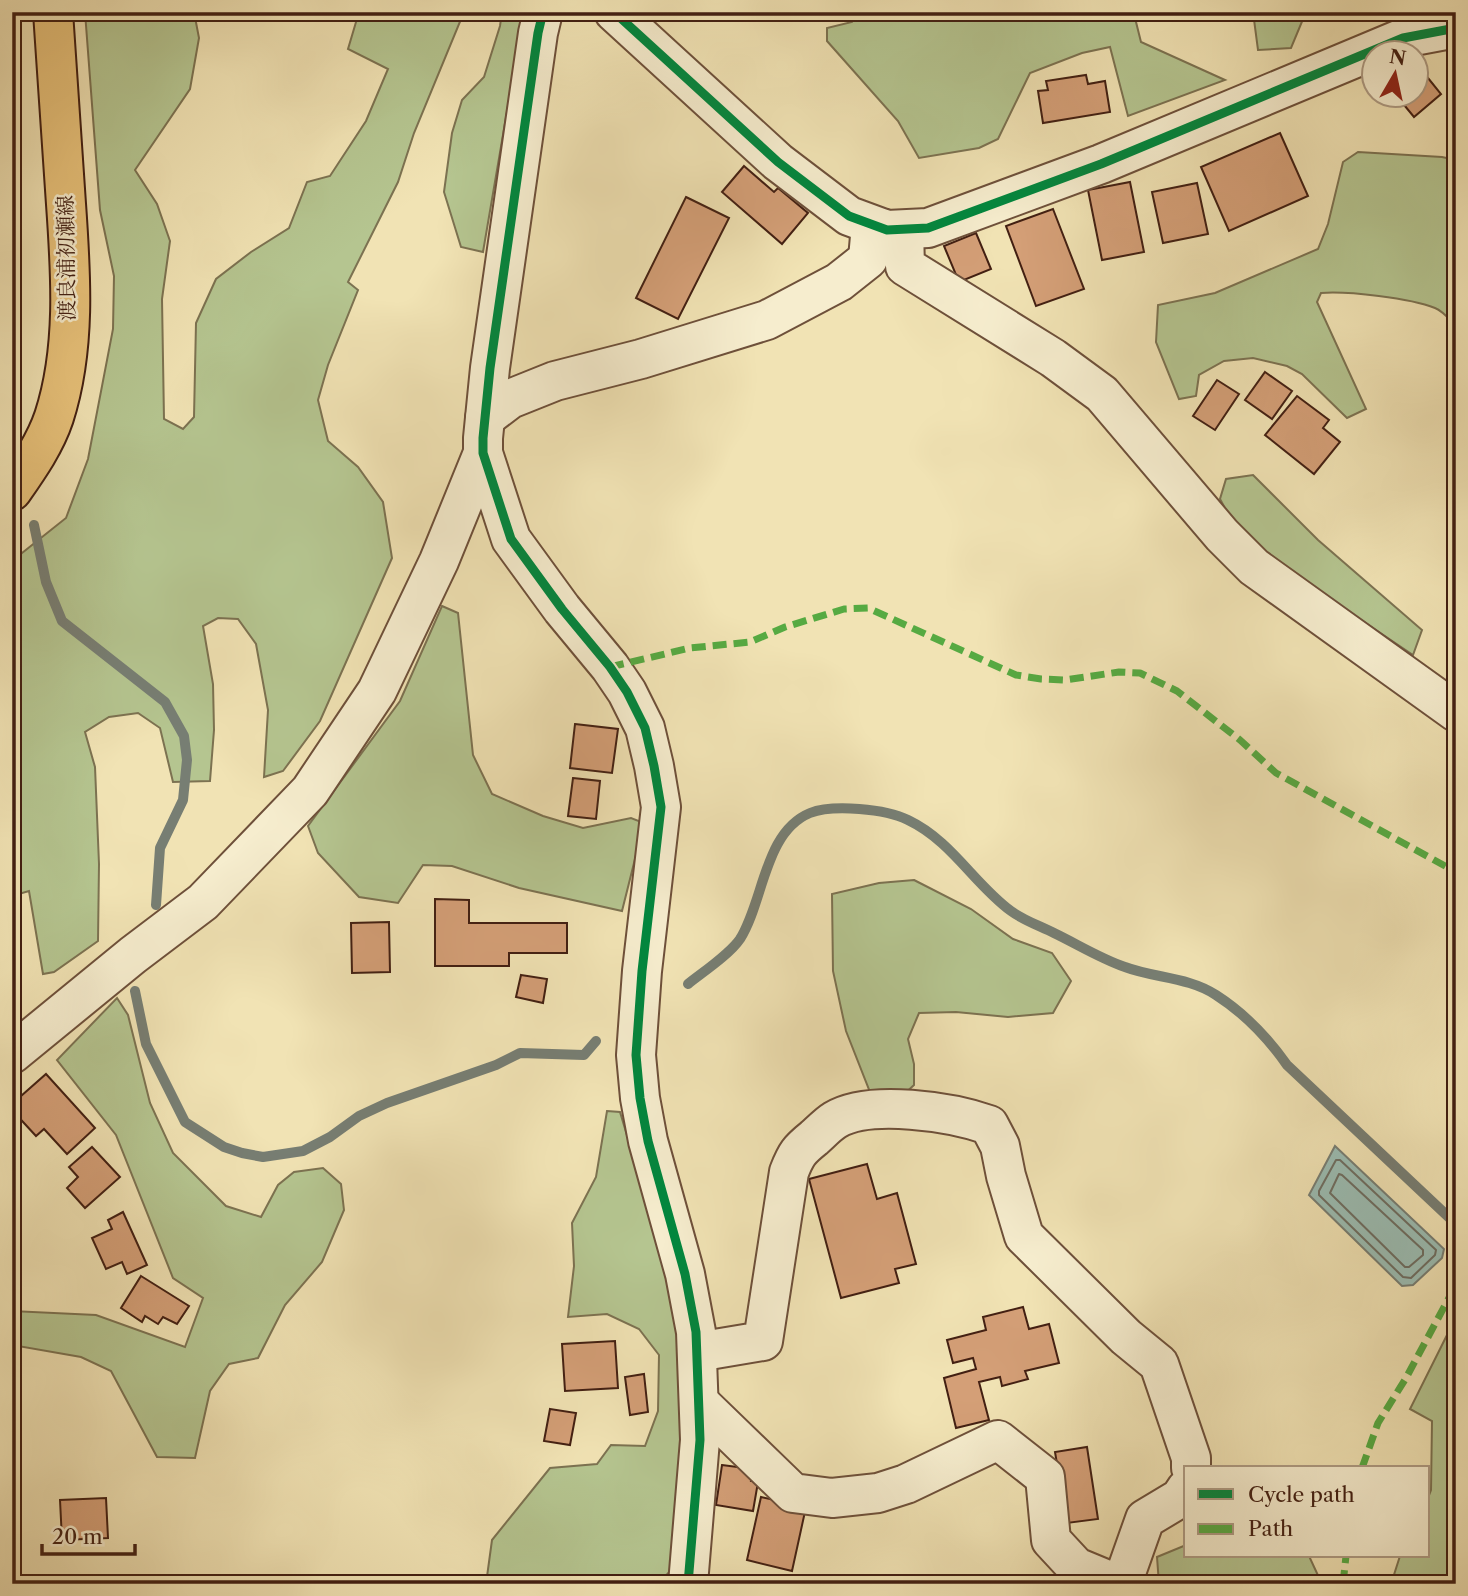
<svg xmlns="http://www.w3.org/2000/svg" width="1468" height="1596" font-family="'Libre Caslon Text','Noto Serif JP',serif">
<rect width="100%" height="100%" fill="#f1e3b4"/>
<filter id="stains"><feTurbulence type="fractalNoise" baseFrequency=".00286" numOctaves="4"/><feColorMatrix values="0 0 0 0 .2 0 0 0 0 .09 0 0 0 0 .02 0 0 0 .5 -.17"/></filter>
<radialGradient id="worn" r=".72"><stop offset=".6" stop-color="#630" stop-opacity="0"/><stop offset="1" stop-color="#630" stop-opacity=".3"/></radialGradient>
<g fill="#b5c590" stroke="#7c7251" stroke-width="2">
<polygon points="85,12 194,12 199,38 190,89 135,170 157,204 170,241 162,299 164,419 183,429 194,417 196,323 216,279 251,252 289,228 307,182 330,176 366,121 388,69 348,49 359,12 397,12 438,18 440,12 464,12 414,133 398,182 348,282 358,290 328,365 318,400 328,441 358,467 383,502 392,558 320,721 283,771 264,777 268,710 256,644 238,619 218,618 203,626 213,684 214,730 210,781 173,782 160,728 138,713 109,717 85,732 95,767 99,864 98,941 54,972 43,974 29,891 12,896 12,561 66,518 88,459 113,329 114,276 100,210"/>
<polygon points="502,12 524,12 483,252 461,247 444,192 452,133 462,100 484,77 500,26"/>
<polygon points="856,12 1082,12 1135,18 1141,42 1225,80 1128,116 1110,47 1082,53 1030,73 998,139 979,148 919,158 898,121 827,41 827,28 852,22"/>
<polygon points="1253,12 1306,12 1291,48 1258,50"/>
<path d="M 1358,152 L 1442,157 L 1456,160 L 1456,326 C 1450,320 1443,311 1435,308 C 1410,298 1348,291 1321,293 L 1317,302 L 1366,409 L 1347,418 L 1302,374 L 1287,366 L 1253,358 L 1224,361 L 1199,375 L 1196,396 L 1179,399 L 1156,342 L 1158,305 L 1215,293 L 1318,249 L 1328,224 L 1343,162 Z"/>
<polygon points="1253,475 1318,540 1422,630 1413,655 1321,593 1258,546 1232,521 1220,499 1226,479"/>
<polygon points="442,606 458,613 473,755 492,794 543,816 583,828 631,818 644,823 622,911 519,888 452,866 423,865 398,903 359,897 318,853 308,826 400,701"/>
<polygon points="914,880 971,909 1013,939 1052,953 1071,981 1053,1013 1008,1017 956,1012 919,1013 908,1039 914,1064 914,1085 901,1097 870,1092 846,1031 833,971 832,894 879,883"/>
<polygon points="117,998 128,1015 150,1103 173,1153 226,1206 261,1217 278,1185 294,1172 323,1168 341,1184 344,1210 322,1262 285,1305 258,1358 229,1364 210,1391 195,1458 157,1457 111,1371 81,1357 12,1345 12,1311 96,1315 185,1347 203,1298 173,1278 116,1135 57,1060"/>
<polygon points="607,1111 620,1112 668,1272 682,1333 684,1399 673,1568 658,1584 486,1584 492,1540 550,1468 597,1464 611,1445 645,1446 658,1411 659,1355 639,1329 607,1314 568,1317 574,1266 572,1223 596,1177"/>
<polygon points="1456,1317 1456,1584 1395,1584 1392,1581 1400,1556 1428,1556 1428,1498 1431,1490 1432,1421 1410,1409"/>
<polygon points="1186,1545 1186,1556 1309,1556 1322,1584 1159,1584 1157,1557"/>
</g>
<polygon fill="#9bbdb3" stroke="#777e73" stroke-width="2" points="1335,1146 1444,1249 1442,1258 1413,1285 1402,1286 1309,1195"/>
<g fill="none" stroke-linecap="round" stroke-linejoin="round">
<g stroke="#6e6e62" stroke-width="2">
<polygon points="1336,1160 1340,1160 1436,1250 1435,1255 1411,1278 1403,1277 1319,1195 1319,1191"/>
<polygon points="1339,1174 1342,1175 1423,1250 1423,1255 1409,1267 1405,1267 1330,1193"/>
</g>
<g stroke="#777e73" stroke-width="10">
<polyline points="34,525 46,582 62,621 165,702 184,736 187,760 183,800 160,848 156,905"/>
<path d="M 688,984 C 703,972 730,954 740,939 C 764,901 764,832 810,813 C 833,804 886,809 908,820 C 952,841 974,884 1011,911 C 1023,920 1040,926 1054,933 C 1077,944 1101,959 1125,967 C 1154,978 1189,977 1216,995 C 1244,1013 1268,1038 1287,1065 L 1456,1224"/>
<polyline points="135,991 146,1044 185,1122 224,1147 242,1153 263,1157 303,1151 330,1137 359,1116 387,1103 496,1065 520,1053 584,1055 596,1041"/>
</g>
</g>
<g fill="#d49f77" stroke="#421f12" stroke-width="2">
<polygon points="1086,75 1088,84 1105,81 1110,112 1043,123 1038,91 1048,90 1046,81"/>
<polygon points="1428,78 1441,94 1414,117 1400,100 1407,94 1416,94 1416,88"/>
<polygon points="1280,133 1308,196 1229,231 1201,167"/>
<polygon points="744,166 774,192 778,188 808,213 782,244 722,192"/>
<polygon points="1130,182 1144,252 1102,260 1088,190"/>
<polygon points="1197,183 1208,234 1163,243 1152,192"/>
<polygon points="686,197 729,218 678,319 636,298"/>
<polygon points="1053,209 1084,289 1036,306 1006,226"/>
<polygon points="976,233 991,269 959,282 944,246"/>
<polygon points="1265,372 1292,391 1272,419 1245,400"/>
<polygon points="1217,380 1239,394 1215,430 1193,416"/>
<polygon points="1297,396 1329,420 1323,428 1340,442 1314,474 1265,435"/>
<polygon points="575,724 618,729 612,773 570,768"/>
<polygon points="573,778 600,781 596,819 568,816"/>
<polygon points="435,899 469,900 469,923 567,923 567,953 509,953 509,966 435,966"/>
<polygon points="389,922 390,972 352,973 351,923"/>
<polygon points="521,975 547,979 543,1003 516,997"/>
<polygon points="46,1074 95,1128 67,1154 44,1129 36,1136 12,1110 12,1104"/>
<polygon points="92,1147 120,1177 85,1208 67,1188 78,1177 69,1167"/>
<polygon points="867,1164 877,1199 897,1193 916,1264 895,1269 899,1283 841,1298 809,1179"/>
<polygon points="123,1212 147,1265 127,1274 122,1262 106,1269 92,1238 112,1229 108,1220"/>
<polygon points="141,1276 189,1306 177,1324 163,1317 158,1324 145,1316 142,1322 121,1308"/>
<polygon points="1023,1307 1029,1329 1049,1324 1059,1363 1025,1371 1028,1379 1002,1386 1000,1377 979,1382 989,1420 956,1428 944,1378 976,1369 973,1358 953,1363 947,1340 986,1330 983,1317"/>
<polygon points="615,1341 618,1388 565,1391 562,1344"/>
<polygon points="644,1374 648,1412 630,1415 625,1377"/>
<polygon points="550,1409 576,1413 570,1445 544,1441"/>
<polygon points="1087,1447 1098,1519 1067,1523 1055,1452"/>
<polygon points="722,1465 753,1469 751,1481 758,1482 753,1511 716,1505"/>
<polygon points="761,1497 806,1507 792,1571 747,1560"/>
<polygon points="106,1498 108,1538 62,1540 60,1500"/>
</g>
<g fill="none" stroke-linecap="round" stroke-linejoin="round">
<defs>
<g id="minor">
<polyline points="543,12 538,33 490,368 483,438 483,453 511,539 562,609 610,667 627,692 645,728 654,766 661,807 642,971 636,1055 640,1098 648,1141 685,1274 696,1332 700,1440 688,1584"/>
<polyline points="614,12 778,162 849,216 887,230 928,228 1101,164 1403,38 1456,28"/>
<polyline points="904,231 905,266 1053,358 1102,394 1222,535 1254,567 1456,712"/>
<polyline points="485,418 510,399 555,381 641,359 767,320 839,282 868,259 871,225"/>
<polyline points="12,1054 133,955 203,902 310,791 377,691 439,561 483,453"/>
<path d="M 697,1352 L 763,1341 L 789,1172 C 796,1154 799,1150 814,1138 C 821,1132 827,1125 835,1120 C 870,1099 952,1112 989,1125 L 1000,1146 L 1006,1176 L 1024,1236 L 1126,1337 L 1159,1364 L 1191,1458 L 1191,1468"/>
<polyline points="700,1403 793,1493 832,1498 878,1493 906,1484 998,1440 1045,1477 1051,1540 1076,1567 1117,1584"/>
<polyline points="1122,1584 1145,1519 1180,1498 1186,1489"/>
</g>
<path id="major" d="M 12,491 C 28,468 45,444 54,417 C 76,349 71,274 66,204 C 62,140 57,76 53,12"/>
</defs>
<use href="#minor" stroke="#6e503a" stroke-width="42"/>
<use href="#major" stroke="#421f12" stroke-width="42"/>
<use href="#minor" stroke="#f6edce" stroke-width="38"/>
<use href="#major" stroke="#e8c27a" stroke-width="38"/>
<g stroke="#56aa42" stroke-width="7" stroke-dasharray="14 7" stroke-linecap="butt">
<polyline points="610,667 690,648 750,642 785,627 844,609 868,608 1016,675 1041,679 1065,680 1119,672 1140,673 1177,691 1240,740 1276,773 1456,872"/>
<polyline points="1362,1468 1378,1423 1406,1378 1450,1296 1456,1292"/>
<polyline points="1343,1584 1346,1556"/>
</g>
<defs>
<g id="cycleway">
<polyline points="543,12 538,33 490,368 483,438 483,453 511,539 562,609 610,667 627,692 645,728 654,766 661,807 642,971 636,1055 640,1098 648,1141 685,1274 696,1332 700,1440 688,1584"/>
<polyline points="614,12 778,162 849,216 887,230 928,228 1101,164 1403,38 1456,28"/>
</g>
</defs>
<use href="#cycleway" stroke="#f6edce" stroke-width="13"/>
<use href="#cycleway" stroke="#00873e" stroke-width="9"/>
</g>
<g text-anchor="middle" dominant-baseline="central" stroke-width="5" stroke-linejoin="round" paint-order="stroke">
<g font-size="21" fill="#421f12" stroke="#f6edce">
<text transform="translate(66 258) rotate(-91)">渡良浦初瀬線</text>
</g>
</g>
<rect width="1468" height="1596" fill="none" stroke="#f1e3b4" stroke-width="42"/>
<rect x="14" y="14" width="1440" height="1568" fill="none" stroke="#421f12" stroke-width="3.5"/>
<rect x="21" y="21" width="1426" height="1554" fill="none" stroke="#421f12" stroke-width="2"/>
<rect x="1184" y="1466" width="245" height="91" fill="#f6edce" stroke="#ae9b83" stroke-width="2"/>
<rect x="1198" y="1489" width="35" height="10" fill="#00873e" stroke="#ae9b83" stroke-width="2"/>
<text x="1248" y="1502" font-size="21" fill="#421f12">Cycle path</text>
<rect x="1198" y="1524" width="35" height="10" fill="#56aa42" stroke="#ae9b83" stroke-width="2"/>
<text x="1248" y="1536" font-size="21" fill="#421f12">Path</text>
<g transform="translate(1395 74) rotate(9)"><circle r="33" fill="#f6edce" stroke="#ae9b83" stroke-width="2"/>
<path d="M0-5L12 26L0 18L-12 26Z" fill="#8f2418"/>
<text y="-10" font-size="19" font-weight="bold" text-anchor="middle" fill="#421f12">N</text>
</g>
<path d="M42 1544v10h93v-10" fill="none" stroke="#421f12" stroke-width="3.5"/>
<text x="52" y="1544" font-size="21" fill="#421f12" stroke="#f6edce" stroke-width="5" paint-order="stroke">20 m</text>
<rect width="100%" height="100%" filter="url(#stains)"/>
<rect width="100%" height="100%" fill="url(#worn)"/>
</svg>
